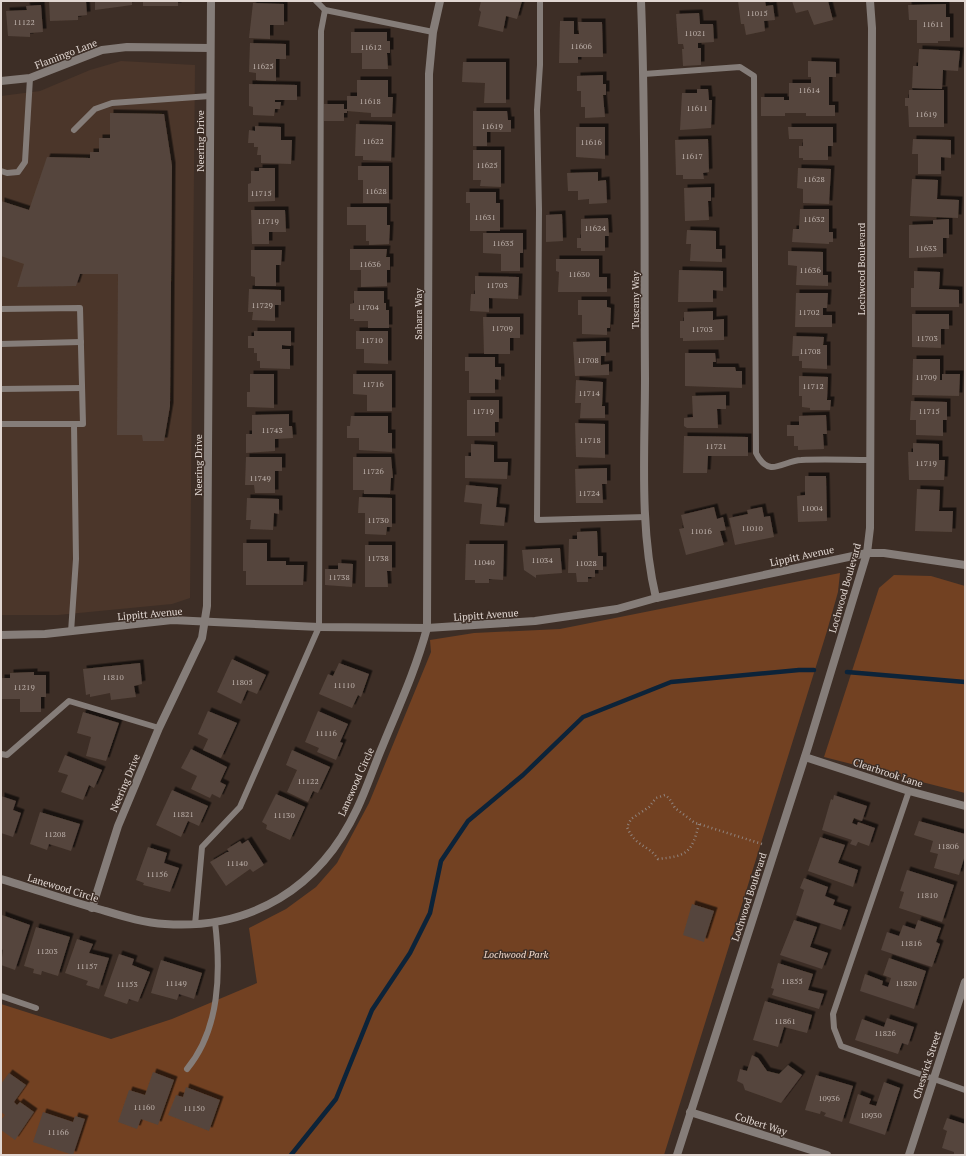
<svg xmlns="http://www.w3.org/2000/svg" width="966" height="1156" font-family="'PT Serif',serif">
<defs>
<filter id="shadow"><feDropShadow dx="3.5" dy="-3.5" stdDeviation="0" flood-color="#0009"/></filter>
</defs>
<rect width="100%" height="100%" fill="#3d2e26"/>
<polygon fill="#4b362a" points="121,61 195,65 190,598 172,604 58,615 1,615 1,96 40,91 90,70"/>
<g fill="#724122">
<polygon points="840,573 838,592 827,631 664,1155 1,1155 1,1004 111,1039 172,1019 257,983 249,928 286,909 316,887 337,863 369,803 431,652 430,640 474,633 560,629"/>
<polygon points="894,575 931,576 965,586 965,793 824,757 879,588"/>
</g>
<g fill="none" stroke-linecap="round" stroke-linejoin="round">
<g stroke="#0c2339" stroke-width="4.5">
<polyline points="847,672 965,682"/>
<polyline points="291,1155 336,1099 372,1010 410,953 430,913 441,861 468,821 523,775 583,717 671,682 799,670 814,670"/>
</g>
</g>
<g fill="#55453c" filter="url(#shadow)">
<polygon points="49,1 86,1 87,15 78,16 78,20 50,21"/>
<polygon points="95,1 132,1 132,5 95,10"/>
<rect x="143" y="1" width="35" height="5"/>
<polygon points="481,1 522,1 517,19 506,16 503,32 478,26 481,12 479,10"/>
<polygon points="738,1 765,1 766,6 773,5 775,20 764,21 765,31 746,35 744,24 741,24"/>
<polygon points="792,1 828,1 833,20 814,25 808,10 796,13"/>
<polygon points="253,3 284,4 284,25 270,25 270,39 249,38"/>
<polygon points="946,4 946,17 950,17 950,41 938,41 938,43 917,43 917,20 909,20 908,5"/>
<polygon points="41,5 43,32 30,33 30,37 8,36 6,11 27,10 26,6"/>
<polygon points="699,13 700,24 713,24 714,42 698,43 698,48 701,48 701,65 683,66 682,49 684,49 683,44 678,44 676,14"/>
<polygon points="560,21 574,21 574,34 579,34 578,22 602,22 603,57 578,57 578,63 559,63"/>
<polygon points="351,32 387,32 387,41 390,41 390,53 387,53 388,69 362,69 362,53 351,53"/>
<polygon points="250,43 286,44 286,59 276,59 276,81 256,80 256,73 249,72"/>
<polygon points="919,49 960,51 958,71 943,70 942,89 912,88 913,66 918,66"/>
<polygon points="808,61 836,62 836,77 829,77 829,105 835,105 835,116 806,116 806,113 785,113 785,116 761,116 761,97 784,97 784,100 789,100 789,83 811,83 811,77 808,77"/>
<polygon points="463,62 506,62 506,103 484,103 485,83 462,82"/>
<polygon points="603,75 603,84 606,84 606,95 603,95 605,117 585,118 585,107 581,107 581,91 577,91 577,76"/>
<polygon points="357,80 388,80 388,97 393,97 392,117 371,117 371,113 347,111 347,113 344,113 344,121 324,121 324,104 344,104 344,109 347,109 347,96 357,96"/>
<polygon points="249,84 297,85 297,100 275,100 275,102 281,102 280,109 275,109 274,116 253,115 253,107 249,106"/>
<polygon points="697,89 708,89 709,100 712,100 711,128 680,130 682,93 697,93"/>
<polygon points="909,90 944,90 944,127 909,127 908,106 905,106 905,98 909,98"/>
<polygon points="473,111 507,111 508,120 511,120 511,132 487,132 487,146 473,146"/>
<polygon points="110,113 164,114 172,166 170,406 164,441 143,441 142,435 117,435 118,274 80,274 76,286 17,287 24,264 1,256 1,201 29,210 47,157 90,158 90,152 99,152 99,138 110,138"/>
<polygon points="356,124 392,125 391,161 363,160 363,156 355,156"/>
<polygon points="255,126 281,127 281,140 292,140 291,164 261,163 261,155 257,155 258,147 254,147 254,143 248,143 249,130 255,131"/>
<polygon points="576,127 605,127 605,159 576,157"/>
<polygon points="788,127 833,127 833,146 828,146 828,160 803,160 803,158 799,158 799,146 803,146 803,139 789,139"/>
<polygon points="708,139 709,172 703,173 704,179 683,179 683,175 676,175 675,140"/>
<polygon points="913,139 951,140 951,158 941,157 941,174 918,174 918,154 912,154"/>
<polygon points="473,150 501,150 501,187 480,186 481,180 473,180"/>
<polygon points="358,166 389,166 389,203 363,203 363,180 358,180"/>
<polygon points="259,168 275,168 275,201 248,202 248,184 251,183 251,171 259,171"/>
<polygon points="798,168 831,169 829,204 803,203 803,189 797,188"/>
<polygon points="598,172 598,181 606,180 607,203 589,204 589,199 578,200 578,191 568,191 567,173"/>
<polygon points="912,179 938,180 937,199 959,200 958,218 910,216"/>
<polygon points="711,187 711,201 708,201 709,220 685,221 684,188"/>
<polygon points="466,192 496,192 496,203 500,203 500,231 470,231 470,203 466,203"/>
<polygon points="347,207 387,207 387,225 390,225 389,244 369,245 369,241 366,241 366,225 347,225"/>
<polygon points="800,209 829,209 829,232 833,232 833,242 829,242 829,244 792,242 793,229 799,229"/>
<polygon points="251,210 285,210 286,232 269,232 269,244 252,244"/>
<polygon points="562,214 563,241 546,242 546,215"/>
<polygon points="608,218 609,236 605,236 605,251 581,251 581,248 577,248 577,238 581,238 581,219"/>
<polygon points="949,219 949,238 943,238 943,257 909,258 909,225 933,224 933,220"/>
<polygon points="687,230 716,231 716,249 722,249 722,262 690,261 691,244 686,244"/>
<polygon points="483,233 523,233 523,253 520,253 520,271 501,271 501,254 483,253"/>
<polygon points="350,249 387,249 386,257 390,257 390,270 387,270 387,286 361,287 361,270 350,270"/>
<polygon points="251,250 282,250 281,265 276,265 276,286 255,286 255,277 251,276"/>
<polygon points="788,251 823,252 823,275 828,275 828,286 796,285 797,266 788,265"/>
<polygon points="556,259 599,259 599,277 607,277 607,292 558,292 559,272 556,271"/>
<polygon points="679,270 723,271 723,291 713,290 713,302 678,302"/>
<polygon points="914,271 940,272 939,289 959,290 959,307 911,307 911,288 914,288"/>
<polygon points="475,276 519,277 518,299 489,298 489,312 470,311 471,294 475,294"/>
<polygon points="249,289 281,290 281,305 275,305 275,321 252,320 253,312 248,312"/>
<polygon points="354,291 384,291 384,303 386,303 386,310 389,310 389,328 368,328 368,321 354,321 354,319 350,319 350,304 354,303"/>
<polygon points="796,293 828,293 827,308 823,308 823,315 832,315 832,327 795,327"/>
<polygon points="578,300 607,300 607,307 611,308 610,328 607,328 607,335 582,334 582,315 578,315"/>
<polygon points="713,311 713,320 724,319 724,340 683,341 683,338 680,338 680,321 684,321 684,312"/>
<polygon points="912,314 949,314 949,329 941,329 941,348 912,347"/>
<polygon points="483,317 520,317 520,338 510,338 510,354 484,354"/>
<polygon points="254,331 291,331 291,346 282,345 282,349 290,349 290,369 260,368 260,361 257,361 257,353 254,353 254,348 248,348 248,336 254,336"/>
<polygon points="356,331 388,331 388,364 364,363 364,349 356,349"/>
<polygon points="793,336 824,337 823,345 827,345 827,369 802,368 802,361 799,361 799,356 792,356"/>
<polygon points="606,341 606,356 601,356 601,365 609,364 609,375 575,376 573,342"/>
<polygon points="685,353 715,353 716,362 713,362 713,367 735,367 736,371 742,371 742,388 685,386"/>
<polygon points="465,357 495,357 495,367 501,367 501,380 495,379 495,393 469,393 469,371 465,371"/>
<polygon points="913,359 940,359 940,380 942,380 942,374 960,374 959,396 912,395"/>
<polygon points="250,374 274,374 274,408 247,407 247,392 250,392"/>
<polygon points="353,374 392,374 392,411 367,411 367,395 353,394"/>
<polygon points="799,376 828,377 827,400 831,400 830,410 810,410 810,408 802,407 802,396 799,396"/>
<polygon points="576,380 603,382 602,406 605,406 605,418 580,418 581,403 575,403"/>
<polygon points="726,395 726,409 717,409 718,428 687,428 684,426 684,418 693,417 692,396"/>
<polygon points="467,400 499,400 499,422 495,422 495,436 467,436"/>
<polygon points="911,401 947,402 947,420 943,420 943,436 916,435 916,420 910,420"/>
<polygon points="289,414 289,426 292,426 293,438 275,439 275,451 246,453 246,434 252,434 252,415"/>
<polygon points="826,415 827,434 823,434 824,449 798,450 798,446 794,446 794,436 787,436 787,425 799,425 799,416"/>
<polygon points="351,416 388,416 388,433 392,433 392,452 359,450 359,438 347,438 347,426 350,426"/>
<polygon points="575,423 605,424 605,458 576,457"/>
<polygon points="684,436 748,437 748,456 708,456 707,473 683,473"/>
<polygon points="913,443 939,444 939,460 945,460 944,480 909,480 908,452 913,452"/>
<polygon points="471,444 494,445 494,462 508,462 507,479 465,478 465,456 471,456"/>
<polygon points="246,457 282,457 282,471 275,471 275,493 255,493 254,485 245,485"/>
<polygon points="353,457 391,457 393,478 391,478 390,494 364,494 364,490 353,490"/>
<polygon points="607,468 607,484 602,484 603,503 576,503 575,469"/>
<polygon points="805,476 826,476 827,521 798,522 797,496 805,495"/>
<polygon points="466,485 498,488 496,507 506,508 504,526 480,524 482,504 464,502"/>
<polygon points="917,489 940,490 939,511 953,511 952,532 915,531"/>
<polygon points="359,497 392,498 392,527 387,527 386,535 365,534 365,513 358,513"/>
<polygon points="247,498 279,499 279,514 274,513 273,530 250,529 251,520 246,520"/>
<polygon points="714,507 717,519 723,517 726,530 720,531 724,545 686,555 679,529 684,528 681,515"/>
<polygon points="762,507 764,517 770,516 774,537 735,545 729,518 748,514 747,510"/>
<polygon points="597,531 598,556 603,556 603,570 595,570 595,577 588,577 588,582 577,582 576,573 568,573 569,539 577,539 577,532"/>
<polygon points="243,543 267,543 267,561 286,561 286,565 304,565 303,585 246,585 246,571 243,571"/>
<polygon points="466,544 504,544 503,580 489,579 489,583 475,583 475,580 465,580"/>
<polygon points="365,545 392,545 392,571 387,571 388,587 365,587"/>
<polygon points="560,548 562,573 536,575 536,578 524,570 522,550"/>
<polygon points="338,563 353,564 352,587 325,585 325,569 338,569"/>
<polygon points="232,659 266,675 257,694 247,690 241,704 217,692"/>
<polygon points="140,663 142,684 134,686 136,697 111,700 110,693 90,697 90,694 86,695 83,669"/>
<polygon points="339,663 369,674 361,697 358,695 352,708 319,694 328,674 333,676"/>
<polygon points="34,672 34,675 46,675 46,697 41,697 41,712 20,712 20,699 2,699 1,678 10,678 10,673"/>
<polygon points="208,711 237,723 221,758 203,750 208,739 198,734"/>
<polygon points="318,711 348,724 340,742 343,743 336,760 317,752 319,748 305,742"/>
<polygon points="83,712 119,723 106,761 86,756 91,737 77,733"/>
<polygon points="191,749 227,767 220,782 226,785 220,798 212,794 210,798 191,789 197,776 181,768"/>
<polygon points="292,750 330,767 318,793 313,791 308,802 287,792 297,770 286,765"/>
<polygon points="65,755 102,770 94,788 89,785 83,800 61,792 68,775 58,772"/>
<polygon points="172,790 208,806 199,826 188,821 181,837 156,825"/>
<polygon points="276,794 305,807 290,840 266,829 267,825 262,822"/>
<polygon points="834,795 867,806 862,821 854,818 852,823 857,825 858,822 875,828 869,846 858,842 856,846 850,844 852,840 822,830 831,799 833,800"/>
<polygon points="1,796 16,801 13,810 21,813 13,837 1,833"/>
<polygon points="40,812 80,824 71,851 49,844 47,850 30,844"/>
<polygon points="919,821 965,834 965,855 959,875 934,868 938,854 930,852 933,841 914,835"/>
<polygon points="820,837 845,845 838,863 858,870 853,887 808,871"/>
<polygon points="248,840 264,865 253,872 250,869 226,886 210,862 227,852 229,852 227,849 240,841 242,844"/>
<polygon points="148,847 167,853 164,863 179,868 170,892 143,885 144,883 136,880"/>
<polygon points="907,870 954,885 942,922 899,908 904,892 900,891"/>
<polygon points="804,878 828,887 825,896 835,900 833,905 848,910 841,930 796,915 804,890 800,888"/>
<polygon points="692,904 714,911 704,942 683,935"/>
<polygon points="2,915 30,925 15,970 1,965 3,950 1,949"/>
<polygon points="794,920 817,927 810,947 828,953 822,969 780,955"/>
<polygon points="918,920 941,928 936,942 940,944 932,967 881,950 887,932 899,936 903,925 915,929"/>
<polygon points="36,927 70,937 58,976 42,971 41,975 33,973 34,969 24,966"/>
<polygon points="77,939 93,944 89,953 109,958 99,989 86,985 88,981 65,973"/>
<polygon points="119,954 134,959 132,965 150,972 138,1002 129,999 127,1004 104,996"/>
<polygon points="889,958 926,971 914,1009 860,991 865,974 883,981 882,985 888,987 891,978 883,975"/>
<polygon points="161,960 202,973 194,999 179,994 177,1000 151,993"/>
<polygon points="778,963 813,974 808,990 824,994 819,1009 772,995 774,989 771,988"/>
<polygon points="765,1001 812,1015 807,1033 784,1027 778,1047 753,1040"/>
<polygon points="887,1018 914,1027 908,1045 902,1043 898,1054 855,1040 862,1019 884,1027"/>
<polygon points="752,1055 758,1058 767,1071 779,1074 788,1065 802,1075 781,1103 745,1090 743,1084 737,1081 740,1069 747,1071"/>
<polygon points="153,1072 174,1080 158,1125 141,1119 137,1129 118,1122 129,1090 145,1095"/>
<polygon points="9,1073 26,1085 14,1102 17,1105 20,1102 34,1112 15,1140 1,1130 1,1120 5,1115 1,1112 1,1084"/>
<polygon points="816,1075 853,1086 842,1122 824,1116 826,1113 821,1111 820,1114 805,1110"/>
<polygon points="884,1082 900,1088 885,1135 849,1123 858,1094 871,1099 869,1104 876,1106"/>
<polygon points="186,1087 220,1100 209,1131 168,1115 176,1095 183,1097"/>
<polygon points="43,1112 73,1122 75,1116 85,1119 73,1155 33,1142"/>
<polygon points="947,1118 965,1124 965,1155 954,1154 954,1152 942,1148 947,1131 943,1129"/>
</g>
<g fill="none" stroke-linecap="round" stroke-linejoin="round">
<path stroke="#91847e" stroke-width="2.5" stroke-dasharray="1 3" stroke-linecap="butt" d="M 699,824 C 692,852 688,856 658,859 C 648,844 636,848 627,827 L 631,819 L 649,807 L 656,798 L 665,795 L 669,798 L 675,808 L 695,823 L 699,824 L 762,844"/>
<g stroke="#857d79" stroke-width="6">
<polyline points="316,1 325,10"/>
<polyline points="540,1 540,65 537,110 539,210 537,520 646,517"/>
<path d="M 644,74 L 740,67 L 754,76 L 756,453 C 759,459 763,466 771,467 C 779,468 791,460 801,460 C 824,459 847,460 870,460"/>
<polyline points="74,130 95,109 112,103 210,96"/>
<polyline points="1,171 7,173 18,172 25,162 30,78"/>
<polyline points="1,309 80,308 83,424 1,424"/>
<polyline points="1,344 81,342"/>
<polyline points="1,389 82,388"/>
<polyline points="71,632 76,559 74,424"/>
<polyline points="1,754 7,755 69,701 159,728"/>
<polyline points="909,791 833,1014 834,1028 841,1046 965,1090"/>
<polyline points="195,925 202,847 240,807 319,627 321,31 325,10 433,32"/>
<polyline points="1,996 36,1008"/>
<path d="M 187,1069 C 220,1029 221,972 215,922"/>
</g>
<g stroke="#857d79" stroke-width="8">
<path d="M 641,1 C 646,127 644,253 645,378 C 645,450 639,527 656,598"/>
<polyline points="1,81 30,78 102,50 127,47 210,48"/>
<polyline points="1,635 45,634 172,620 319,627 427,628 535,621 617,609 656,598 867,553 884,553 965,565"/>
<polyline points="805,757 909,791 965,806"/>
<path d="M 1,879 C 35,889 68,901 102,910 C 122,916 144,923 165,924 C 251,930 320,888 357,809 C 367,788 374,766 383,745 C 399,706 416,669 427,628 L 429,74 L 433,32 L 440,1"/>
<polyline points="92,908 118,826 159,728 202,638 207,606 211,1"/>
<polyline points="690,1112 827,1155"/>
<polyline points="909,1155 965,982"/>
</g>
<polyline stroke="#857d79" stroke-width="8" points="677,1155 808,747 867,553 870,528 872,28 870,1"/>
</g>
<g text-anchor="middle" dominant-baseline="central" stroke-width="3" stroke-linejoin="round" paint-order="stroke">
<g font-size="8" fill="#beb2ac">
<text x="757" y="13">11015</text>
<text x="24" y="22">11122</text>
<text x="933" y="24">11611</text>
<text x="695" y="33">11021</text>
<text x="581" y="46">11606</text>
<text x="371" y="47">11612</text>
<text x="263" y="66">11625</text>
<text x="809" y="90">11614</text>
<text x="370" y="101">11618</text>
<text x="697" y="108">11611</text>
<text x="926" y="114">11619</text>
<text x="492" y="126">11619</text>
<text x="373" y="141">11622</text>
<text x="591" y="142">11616</text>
<text x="692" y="156">11617</text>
<text x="487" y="165">11625</text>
<text x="814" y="179">11628</text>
<text x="376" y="191">11628</text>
<text x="261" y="193">11715</text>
<text x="485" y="217">11631</text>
<text x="814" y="219">11632</text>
<text x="268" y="221">11719</text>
<text x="595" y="228">11624</text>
<text x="503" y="243">11635</text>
<text x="926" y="248">11633</text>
<text x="370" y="264">11636</text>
<text x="810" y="270">11636</text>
<text x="579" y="274">11630</text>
<text x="497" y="285">11703</text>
<text x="262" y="305">11729</text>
<text x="368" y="307">11704</text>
<text x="809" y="312">11702</text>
<text x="502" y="328">11709</text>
<text x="702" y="329">11703</text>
<text x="927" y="338">11703</text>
<text x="372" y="340">11710</text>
<text x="810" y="351">11708</text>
<text x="588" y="360">11708</text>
<text x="926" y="377">11709</text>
<text x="373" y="384">11716</text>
<text x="813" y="386">11712</text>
<text x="589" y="393">11714</text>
<text x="483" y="411">11719</text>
<text x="929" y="411">11715</text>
<text x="272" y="430">11743</text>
<text x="590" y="440">11718</text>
<text x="716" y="446">11721</text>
<text x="926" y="463">11719</text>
<text x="373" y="471">11726</text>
<text x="260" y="478">11749</text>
<text x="589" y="493">11724</text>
<text x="812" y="508">11004</text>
<text x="378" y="520">11730</text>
<text x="752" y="528">11010</text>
<text x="701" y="531">11016</text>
<text x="378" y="558">11738</text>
<text x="542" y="560">11034</text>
<text x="484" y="562">11040</text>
<text x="586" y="563">11028</text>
<text x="339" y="577">11738</text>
<text x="113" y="677">11810</text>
<text x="242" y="682">11805</text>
<text x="344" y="685">11110</text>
<text x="24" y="687">11219</text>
<text x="326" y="733">11116</text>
<text x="308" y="781">11122</text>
<text x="183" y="814">11821</text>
<text x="284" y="815">11130</text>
<text x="55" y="834">11208</text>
<text x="948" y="846">11806</text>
<text x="237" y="863">11140</text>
<text x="157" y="874">11156</text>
<text x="927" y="895">11810</text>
<text x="911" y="943">11816</text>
<text x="47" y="951">11203</text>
<text x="87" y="966">11157</text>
<text x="792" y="981">11855</text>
<text x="176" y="983">11149</text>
<text x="906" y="983">11820</text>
<text x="127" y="984">11153</text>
<text x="785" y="1021">11861</text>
<text x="885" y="1033">11826</text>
<text x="829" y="1098">10936</text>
<text x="144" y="1107">11160</text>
<text x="194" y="1108">11150</text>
<text x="871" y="1115">10930</text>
<text x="58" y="1132">11166</text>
</g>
<g font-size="10" fill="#e1d7d2" stroke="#3d2e26">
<text transform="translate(66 54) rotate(-21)">Flamingo Lane</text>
<text transform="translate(200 141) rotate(-90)">Neering Drive</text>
<text transform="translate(861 269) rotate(-90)">Lochwood Boulevard</text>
<text transform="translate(635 300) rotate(-90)">Tuscany Way</text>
<text transform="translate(418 314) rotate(-90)">Sahara Way</text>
<text transform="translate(198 465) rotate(-90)">Neering Drive</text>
<text transform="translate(802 556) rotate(-12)">Lippitt Avenue</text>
<text transform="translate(845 588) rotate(-74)">Lochwood Boulevard</text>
<text transform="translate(150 614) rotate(-5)">Lippitt Avenue</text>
<text transform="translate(486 615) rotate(-4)">Lippitt Avenue</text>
<text transform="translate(888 773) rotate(18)">Clearbrook Lane</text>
<text transform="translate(356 782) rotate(-66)">Lanewood Circle</text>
<text transform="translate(125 783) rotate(-67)">Neering Drive</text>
<text transform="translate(63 888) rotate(17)">Lanewood Circle</text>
<text transform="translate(749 897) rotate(-72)">Lochwood Boulevard</text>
<text transform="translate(927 1065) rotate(-72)">Cheswick Street</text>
<text transform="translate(761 1124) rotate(18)">Colbert Way</text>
</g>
<g font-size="10" font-style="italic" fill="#f0d8cb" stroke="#3d2e26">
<text x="516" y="954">Lochwood Park</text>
</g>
</g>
<rect width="966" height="1156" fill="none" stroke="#e1d7d2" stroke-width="4"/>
</svg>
